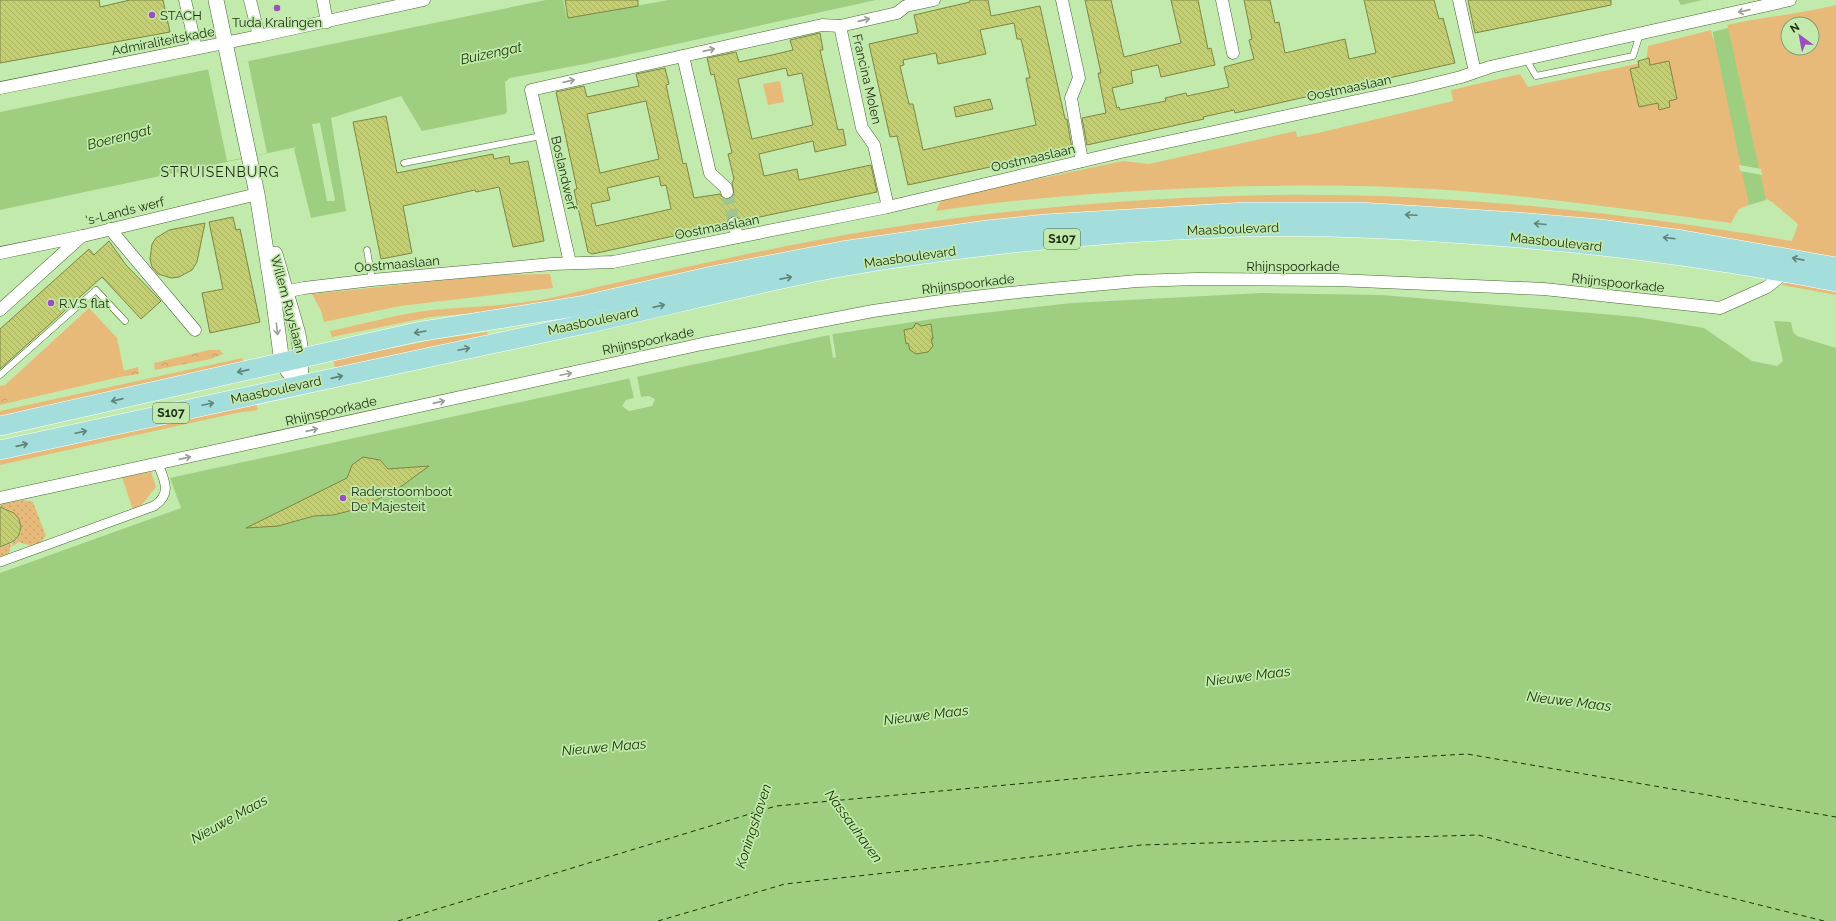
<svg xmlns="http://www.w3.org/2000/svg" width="1836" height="921" font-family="Raleway,sans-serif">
<defs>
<pattern id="forest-crowns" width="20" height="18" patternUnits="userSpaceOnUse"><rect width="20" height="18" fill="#e8ba7a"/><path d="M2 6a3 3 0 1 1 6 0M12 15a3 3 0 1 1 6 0" fill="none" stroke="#c7a069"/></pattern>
<pattern id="garden-dots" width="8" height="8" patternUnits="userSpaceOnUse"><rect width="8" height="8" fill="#e8ba7a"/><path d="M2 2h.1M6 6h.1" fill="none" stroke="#c7a069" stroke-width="1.8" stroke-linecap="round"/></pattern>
<pattern id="building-back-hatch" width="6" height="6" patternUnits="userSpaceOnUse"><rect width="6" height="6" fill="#c4cf72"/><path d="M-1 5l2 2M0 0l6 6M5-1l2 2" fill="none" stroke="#a8b262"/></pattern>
</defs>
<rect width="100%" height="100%" fill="#c3eaad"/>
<g fill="#e8ba7a" fill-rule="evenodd">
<path d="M 1836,5 L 1836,259 L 1717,236 L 1544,215 L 1434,207 L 1282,203 L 1207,204 L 1034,217 L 497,311 L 430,317 L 332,337 L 330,331 C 364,324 398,314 432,310 C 472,306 511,306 550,298 C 572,294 594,287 615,283 C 676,269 736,256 797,244 C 939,216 1086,201 1231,196 C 1417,189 1609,210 1792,241 L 1798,224 L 1772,202 L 1766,199 L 1749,202 L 1749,205 L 1739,209 L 1731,223 C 1632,210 1532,195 1432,189 C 1353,184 1274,185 1196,188 C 1109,192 1022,198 936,211 L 940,202 L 947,198 L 1123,161 L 1149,164 L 1296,131 L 1297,137 L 1318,133 L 1453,101 L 1451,90 L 1520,74 L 1528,87 L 1646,62 L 1648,46 L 1711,30 L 1713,39 L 1729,35 L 1727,25 C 1763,17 1800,14 1836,5 ZM 1788,24 L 1812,24 L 1812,48 L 1788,48 Z"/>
<polygon points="780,81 784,102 768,105 763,84"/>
<polygon points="550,274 553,288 400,306 324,322 321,311 312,294 494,275"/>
<polygon points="1786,282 1836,290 1836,295 1782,285"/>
<polygon points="89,308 117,338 124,371 119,372 120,377 8,403 5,385"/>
<polygon points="487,332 488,335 335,368 333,360 438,339"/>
<polygon points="242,358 244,364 0,418 0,411"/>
<polygon points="256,402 258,410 236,413 0,465 0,458"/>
<polygon points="151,472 156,487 139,508 133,510 122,477"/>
</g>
<g fill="url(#forest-crowns)">
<polygon points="209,350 220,350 223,354 211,359 155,370 154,363"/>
<polygon points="138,367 139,374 120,377 119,372"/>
<polygon points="5,385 8,403 0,405 0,386"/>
</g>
<g fill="url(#garden-dots)">
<path d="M 22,500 L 33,502 L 46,536 C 36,548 34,547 19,542 L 13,546 L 12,543 C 30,533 19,507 0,508 L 1,504 Z"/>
<polygon points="11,543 9,555 0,558 0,548"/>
</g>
<g fill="#9ecf80" fill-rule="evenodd">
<path d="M 546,0 L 563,0 L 567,18 L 669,0 L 876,0 L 590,63 L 510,78 L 505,82 L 507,112 L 505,114 L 422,131 L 401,96 L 331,118 L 346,211 L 311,218 L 294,149 L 297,147 L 0,210 L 0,112 ZM 320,123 L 335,200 L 334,201 L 327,201 L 312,124 Z"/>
<polygon points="1678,0 1702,0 1681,5"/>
<polygon points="1706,0 1722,0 1766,200 1749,205"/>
<polygon points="1261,293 1382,295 1637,317 1704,328 1752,361 1777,366 1783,361 1774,321 1791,322 1793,332 1797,336 1836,348 1836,921 0,921 0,573 181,508 170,478 834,334 939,318 1072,303"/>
</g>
<g fill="#c3eaad">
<polygon points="1706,0 1722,0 1728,28 1712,32"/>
<polygon points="248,61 267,153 227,161 208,69"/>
<polygon points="1739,165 1761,169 1762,175 1740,171"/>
<polygon points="832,332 836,357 833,358 829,333"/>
<polygon points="637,376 641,397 649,396 655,399 652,406 629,411 622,406 626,400 634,398 629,377"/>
</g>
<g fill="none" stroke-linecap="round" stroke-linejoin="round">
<g stroke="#163500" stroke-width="1" stroke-dasharray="5 4" stroke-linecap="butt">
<polyline points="398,921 776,806 1138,773 1467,754 1836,817"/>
<polyline points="658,921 785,884 1141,845 1478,835 1824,921"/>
</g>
</g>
<g fill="url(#building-back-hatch)" stroke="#7e8642" fill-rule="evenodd">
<polygon points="0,0 99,0 100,7 130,0 163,0 170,32 0,63"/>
<polygon points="565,0 638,0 638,6 568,18"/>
<path d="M 970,0 L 988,0 L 991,16 L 1040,6 L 1065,119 L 1067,119 L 1072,149 L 908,185 L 897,136 L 890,137 L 869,44 L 918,33 L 914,15 L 970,2 ZM 1014,23 L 1017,39 L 1021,39 L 1030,78 L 1026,78 L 1036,125 L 923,150 L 913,104 L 909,104 L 900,66 L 904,65 L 903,60 L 936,53 L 938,64 L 986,54 L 980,30 Z"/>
<polygon points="1085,0 1111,0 1124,57 1181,43 1171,0 1198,0 1208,49 1211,48 1215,65 1161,77 1158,65 1131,71 1133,83 1112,88 1117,108 1119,107 1120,110 1166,101 1165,98 1186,93 1187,96 1229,87 1224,67 1254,59 1249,40 1252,39 1244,0 1270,0 1275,23 1279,22 1285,53 1345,39 1349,59 1376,53 1364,0 1434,0 1439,19 1443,18 1455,63 1235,113 1234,110 1203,117 1204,119 1087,145 1082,118 1106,113 1098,73 1101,73"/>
<polygon points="1468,0 1611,0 1611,5 1475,33"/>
<path d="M 820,33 L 823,50 L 820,50 L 838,130 L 843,129 L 846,145 L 815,152 L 813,141 L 759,154 L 764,176 L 797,169 L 799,180 L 871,165 L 877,192 L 741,221 L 739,218 L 733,216 L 729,218 L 727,224 L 602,252 L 592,254 L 588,252 L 574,190 L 577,189 L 556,92 L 584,86 L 587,97 L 639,86 L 636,74 L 665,68 L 669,84 L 666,85 L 681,154 L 683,164 L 686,163 L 694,198 L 720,194 L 722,197 L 728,199 L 734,194 L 732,183 L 734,179 L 728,154 L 732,153 L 714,74 L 711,75 L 707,58 L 736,52 L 739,62 L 772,55 L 793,50 L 790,40 ZM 786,68 L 788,76 L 802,73 L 813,125 L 752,139 L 738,79 ZM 646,101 L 659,159 L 600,173 L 587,114 ZM 659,176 L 661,186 L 666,185 L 671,209 L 596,226 L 591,204 L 610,200 L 607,188 Z"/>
<polygon points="1649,58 1650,65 1669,61 1677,99 1669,101 1670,107 1659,110 1658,103 1639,107 1630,69 1639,67 1638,61"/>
<polygon points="990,99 993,109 956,117 954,107"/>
<polygon points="386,116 397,173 493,154 494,159 509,156 510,164 528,161 544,241 513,247 499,187 476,192 475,190 403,206 412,253 381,259 353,122"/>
<polygon points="233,217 236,230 240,229 260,322 210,333 202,293 223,289 209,222"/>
<polygon points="205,223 197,262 192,270 179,277 171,278 158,274 152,267 150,259 152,244 156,238 169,230"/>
<polygon points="109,241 126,265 161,301 141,319 102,277 0,369 0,329 89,249 94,255"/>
<polygon points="916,323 922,326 931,324 933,339 931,339 933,346 928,352 916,354 910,350 908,343 906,344 904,330 913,328"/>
<polygon points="363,457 380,460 388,469 429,466 395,491 357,509 333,515 314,516 278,526 246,528 347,478 352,465"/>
<polygon points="0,507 14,513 19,519 21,527 19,535 14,541 0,547"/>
</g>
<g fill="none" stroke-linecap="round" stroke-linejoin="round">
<polyline stroke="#a2c48e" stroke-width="12" stroke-dasharray="12 6" stroke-linecap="butt" points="727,192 734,223"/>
<defs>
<g id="service">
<polyline points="1526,59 1536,76 1633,56 1640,34"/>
<polyline points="404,163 541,136"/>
<polyline points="367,250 372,280"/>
<polyline points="0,375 96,290 125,321"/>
</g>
<path id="pedestrian" d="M 0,562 L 154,506 C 172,494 165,481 158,464"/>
<g id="minor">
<polyline points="185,0 196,48"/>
<polyline points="250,0 259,36"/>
<polyline points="1062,0 1079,78 1071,98 1082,161"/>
<polyline points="1222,0 1233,53"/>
<polyline points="1459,0 1475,72"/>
<polyline points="323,1 327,22"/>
<polyline points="840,26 862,128 874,145 888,207"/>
<polyline points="683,56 710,173 726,188 727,192"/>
<polyline points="0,88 259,36 424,0"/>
<polyline points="734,223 737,237"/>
<polyline points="110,229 195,330"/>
<polyline points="0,253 83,236 257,194"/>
<polyline points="570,263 531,90 822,25 840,26 897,13 906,6 934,0"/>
<polyline points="279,293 304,288 372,280 552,264 613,262 888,207 1121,152 1412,89 1461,77 1490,67 1790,0"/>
<polyline points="0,310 82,236"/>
<polyline points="0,498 702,344 873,311 948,300 1009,293 1137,281 1196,279 1337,280 1544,289 1720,308 1767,287 1786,272"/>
</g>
<g id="tertiary">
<polyline points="216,0 257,194 273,295 282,363 299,385"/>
<polyline points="275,254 298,334 302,358 299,385"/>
</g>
<g id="primary">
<polyline points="0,426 417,332 580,306 712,276 842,251 987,230 1045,224 1245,212 1359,212 1408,215 1517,222 1600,229 1683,240 1836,267"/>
<path d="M 0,450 C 195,407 390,366 585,324 C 671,305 755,283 841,267 C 972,244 1108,232 1241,227 C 1316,225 1391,228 1465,234 C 1590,242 1714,258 1836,282"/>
</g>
</defs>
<use href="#service" stroke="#466830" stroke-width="7"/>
<use href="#pedestrian" stroke="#466830" stroke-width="10"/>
<use href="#minor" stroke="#466830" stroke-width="13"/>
<use href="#tertiary" stroke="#466830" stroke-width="16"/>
<use href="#primary" stroke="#fff" stroke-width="20"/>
<use href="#service" stroke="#fff" stroke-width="6"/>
<use href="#pedestrian" stroke="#fff" stroke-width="9"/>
<use href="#minor" stroke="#fff" stroke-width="12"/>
<use href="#tertiary" stroke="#fff" stroke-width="15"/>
<use href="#primary" stroke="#a3dddc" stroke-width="19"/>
</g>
<defs><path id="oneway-shaft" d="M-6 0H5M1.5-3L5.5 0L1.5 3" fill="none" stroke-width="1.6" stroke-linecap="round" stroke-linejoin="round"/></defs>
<g stroke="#99a095">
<use href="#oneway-shaft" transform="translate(1744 11) rotate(167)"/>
<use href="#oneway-shaft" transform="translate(864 20) rotate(-13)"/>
<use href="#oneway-shaft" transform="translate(709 50) rotate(-13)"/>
<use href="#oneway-shaft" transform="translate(569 81) rotate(-13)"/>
<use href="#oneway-shaft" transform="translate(277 329) rotate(84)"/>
<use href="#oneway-shaft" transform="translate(566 374) rotate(-12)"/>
<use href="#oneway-shaft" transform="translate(439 402) rotate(-13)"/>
<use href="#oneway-shaft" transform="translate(312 430) rotate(-13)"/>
<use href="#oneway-shaft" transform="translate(185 458) rotate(-13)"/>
</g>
<g stroke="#608478">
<use href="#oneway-shaft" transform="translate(1411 215) rotate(-177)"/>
<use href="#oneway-shaft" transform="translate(1540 224) rotate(-175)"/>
<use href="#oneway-shaft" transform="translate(1669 238) rotate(-173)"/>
<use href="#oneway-shaft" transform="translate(1798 259) rotate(-169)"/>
<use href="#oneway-shaft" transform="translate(786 278) rotate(-11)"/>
<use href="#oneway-shaft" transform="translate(659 306) rotate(-13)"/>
<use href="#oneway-shaft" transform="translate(420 332) rotate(170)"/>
<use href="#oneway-shaft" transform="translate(464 349) rotate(-12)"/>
<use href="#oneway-shaft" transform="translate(243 371) rotate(167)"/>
<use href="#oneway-shaft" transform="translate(337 377) rotate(-13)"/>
<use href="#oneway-shaft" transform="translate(117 400) rotate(167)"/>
<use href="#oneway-shaft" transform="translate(208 404) rotate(-12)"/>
<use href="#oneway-shaft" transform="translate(81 432) rotate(-12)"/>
<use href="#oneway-shaft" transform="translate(22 445) rotate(-13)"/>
</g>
<g fill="#9c4dbe" stroke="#c3eaad" stroke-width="1.5">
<circle cx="277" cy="8" r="4"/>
<circle cx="152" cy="15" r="4"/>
<circle cx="51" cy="303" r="4"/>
<circle cx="343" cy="498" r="4"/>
</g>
<g text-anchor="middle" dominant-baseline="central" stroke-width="3.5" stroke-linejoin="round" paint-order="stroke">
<g fill="#c3eaad" stroke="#4f6542" stroke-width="1">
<rect x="1044" y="229" width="36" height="20" rx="3"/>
<rect x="153" y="403" width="36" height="20" rx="3"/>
</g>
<g font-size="12" font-weight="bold" fill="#1d2c14">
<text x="1062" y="239">S107</text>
<text x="171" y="413">S107</text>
</g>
<g font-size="13" fill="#1d2c14" stroke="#c3eaad" text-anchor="start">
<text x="160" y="15">STACH</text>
<text x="277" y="22" text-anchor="middle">Tuda Kralingen</text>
<text x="59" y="303">R.V.S flat</text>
<text x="351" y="491">Raderstoomboot<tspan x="351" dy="15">De Majesteit</tspan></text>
</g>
<g font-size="13" fill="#1d2c14" stroke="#c3eaad">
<text transform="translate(163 41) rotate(-11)">Admiraliteitskade</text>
<text transform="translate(867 79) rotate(77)">Francina Molen</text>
<text transform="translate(1349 88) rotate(-12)">Oostmaaslaan</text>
<text transform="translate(1033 158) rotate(-13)">Oostmaaslaan</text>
<text transform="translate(564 173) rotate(77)">Boslandwerf</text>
<text transform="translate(125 211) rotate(-14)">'s-Lands werf</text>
<text transform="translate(717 227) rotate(-11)">Oostmaaslaan</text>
<text transform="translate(1233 229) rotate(-2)">Maasboulevard</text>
<text transform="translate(1556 242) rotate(6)">Maasboulevard</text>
<text transform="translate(910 257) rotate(-8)">Maasboulevard</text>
<text transform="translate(397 264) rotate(-5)">Oostmaaslaan</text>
<text x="1293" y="266">Rhijnspoorkade</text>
<text transform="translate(1618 283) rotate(6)">Rhijnspoorkade</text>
<text transform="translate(968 284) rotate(-7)">Rhijnspoorkade</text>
<text transform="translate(288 304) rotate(75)">Willem Ruyslaan</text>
<text transform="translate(593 321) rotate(-12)">Maasboulevard</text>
<text transform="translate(648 341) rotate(-12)">Rhijnspoorkade</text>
<text transform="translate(276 390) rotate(-12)">Maasboulevard</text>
<text transform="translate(331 411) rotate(-13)">Rhijnspoorkade</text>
</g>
<g font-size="14" font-style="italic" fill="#163500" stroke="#c3eaad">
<text transform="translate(491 53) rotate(-12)">Buizengat</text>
<text transform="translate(119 137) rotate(-14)">Boerengat</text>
<text transform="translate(1248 676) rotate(-7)">Nieuwe Maas</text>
<text transform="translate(1569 701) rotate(7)">Nieuwe Maas</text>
<text transform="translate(926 715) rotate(-7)">Nieuwe Maas</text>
<text transform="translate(604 747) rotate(-5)">Nieuwe Maas</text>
<text transform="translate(229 819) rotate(-29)">Nieuwe Maas</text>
<text transform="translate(753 826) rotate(-72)">Koningshaven</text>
<text transform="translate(854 826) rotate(54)">Nassauhaven</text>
</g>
<g font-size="14" letter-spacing="1" fill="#1d2c14" stroke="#c3eaad">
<text x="220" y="172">STRUISENBURG</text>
</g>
</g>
<g transform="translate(1800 36) rotate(328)"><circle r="19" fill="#c3eaad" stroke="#819e70"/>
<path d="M0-3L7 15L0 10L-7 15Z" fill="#9c4dbe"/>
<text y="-6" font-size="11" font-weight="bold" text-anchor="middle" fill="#1d2c14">N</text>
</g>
</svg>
